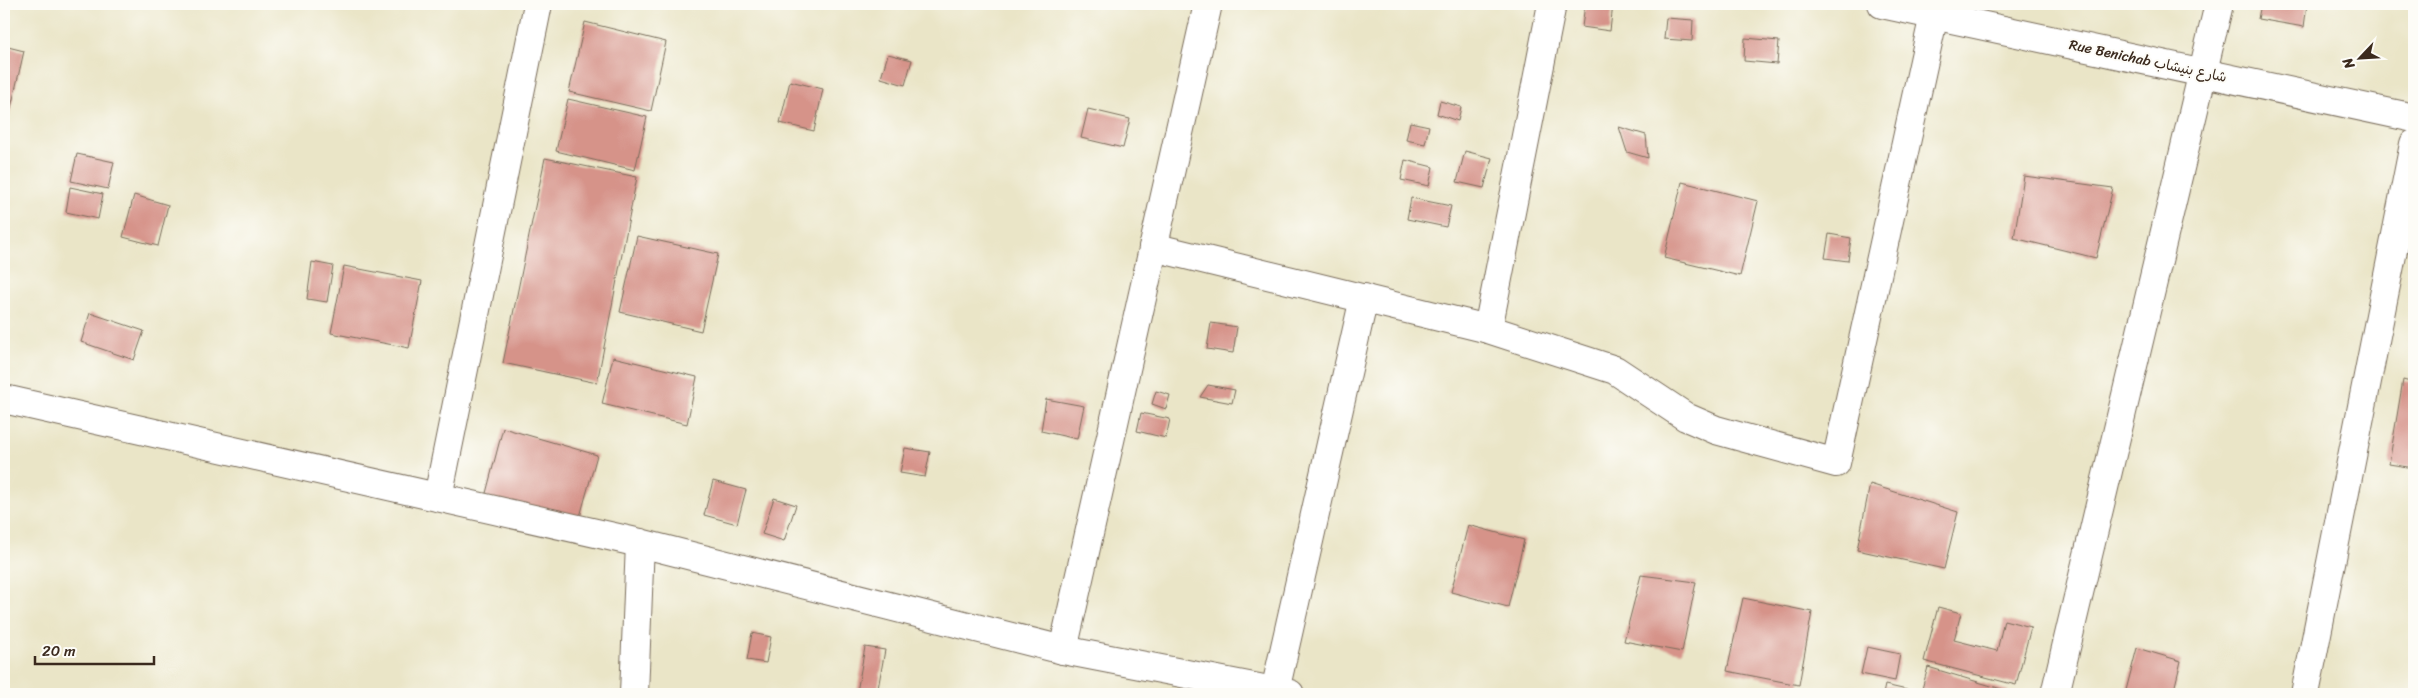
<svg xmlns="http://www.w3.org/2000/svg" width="2418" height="698" font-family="Sriracha,'Playpen Sans Arabic',sans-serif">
<rect width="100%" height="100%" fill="#fdfcf7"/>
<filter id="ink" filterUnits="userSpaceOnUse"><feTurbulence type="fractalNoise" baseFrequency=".02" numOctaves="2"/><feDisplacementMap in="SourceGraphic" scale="10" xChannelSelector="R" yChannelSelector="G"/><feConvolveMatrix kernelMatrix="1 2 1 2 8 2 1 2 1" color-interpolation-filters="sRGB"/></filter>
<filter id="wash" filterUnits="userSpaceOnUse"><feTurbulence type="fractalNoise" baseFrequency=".0096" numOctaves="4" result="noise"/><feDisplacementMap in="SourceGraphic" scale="20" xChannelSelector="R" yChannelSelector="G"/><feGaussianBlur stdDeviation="1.12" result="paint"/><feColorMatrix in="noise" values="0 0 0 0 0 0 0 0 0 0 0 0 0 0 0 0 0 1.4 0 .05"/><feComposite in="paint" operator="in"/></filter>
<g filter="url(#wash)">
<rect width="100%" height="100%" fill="#eae5c7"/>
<g id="blocks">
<g fill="#d69389">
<polygon points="1585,4 1613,4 1610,31 1582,27"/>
<polygon points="2261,4 2307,4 2304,27 2258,19"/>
<polygon points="1666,18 1693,20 1692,41 1664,39"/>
<polygon points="585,22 666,42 651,111 569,92"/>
<polygon points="1745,38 1779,41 1777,64 1744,61"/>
<polygon points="4,46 24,51 5,134 4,134"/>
<polygon points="888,54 912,60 905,85 881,78"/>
<polygon points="790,81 823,89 814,131 780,123"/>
<polygon points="568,99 647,117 635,170 556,151"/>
<polygon points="1440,101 1461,107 1458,121 1437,114"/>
<polygon points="1088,109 1130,119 1123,148 1081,138"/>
<polygon points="1410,122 1429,126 1425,144 1406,140"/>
<polygon points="1619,127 1646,135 1648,158 1627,152"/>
<polygon points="1465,151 1492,158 1484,188 1457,182"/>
<polygon points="77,154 114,162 108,189 71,181"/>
<polygon points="545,158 637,177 597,383 503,363"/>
<polygon points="1405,160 1433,167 1429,186 1401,180"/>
<polygon points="2024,176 2113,188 2096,258 2014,238"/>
<polygon points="1682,182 1758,201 1740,276 1664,258"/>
<polygon points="70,187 103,194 98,219 66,212"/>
<polygon points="134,195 168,205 158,246 123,237"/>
<polygon points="1411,198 1451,206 1446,227 1407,219"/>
<polygon points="1829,234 1851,238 1848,261 1825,258"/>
<polygon points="637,236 718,254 701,331 620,312"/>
<polygon points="312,262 333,266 327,302 307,299"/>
<polygon points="344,266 422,281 409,348 331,333"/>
<polygon points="90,313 144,331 134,360 81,342"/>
<polygon points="1211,323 1237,327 1233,353 1207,349"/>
<polygon points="613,357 697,377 687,424 602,404"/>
<polygon points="2403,380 2414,383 2414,468 2389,464"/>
<polygon points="1208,385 1235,390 1232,403 1200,397"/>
<polygon points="1156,391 1170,395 1166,409 1152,404"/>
<polygon points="1046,399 1084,406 1077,439 1041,431"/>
<polygon points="1141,413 1170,419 1166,438 1137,431"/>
<polygon points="503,428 597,455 578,524 485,497"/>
<polygon points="905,448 930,452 925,477 900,473"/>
<polygon points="713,481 746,490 737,524 704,515"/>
<polygon points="1870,484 1958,512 1944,569 1857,550"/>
<polygon points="774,498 796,505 784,541 762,534"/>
<polygon points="1468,525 1524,540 1508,607 1451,592"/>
<polygon points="1641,575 1696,582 1682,652 1624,641"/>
<polygon points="1743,598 1812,612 1799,685 1727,671"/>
<polygon points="1938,607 1961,613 1954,640 1997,651 2004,620 2031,627 2016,685 1924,661"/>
<polygon points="752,633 771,637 766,663 747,660"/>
<polygon points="865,647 885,650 877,694 857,692"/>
<polygon points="1867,647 1900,654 1895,681 1861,674"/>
<polygon points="2137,648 2181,661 2173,694 2125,694"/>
<polygon points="1928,667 2008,691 2007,694 1939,694 1922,689"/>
<polygon points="1885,685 1920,693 1920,694 1883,694"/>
</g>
</g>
</g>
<g filter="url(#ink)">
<use href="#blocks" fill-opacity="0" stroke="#786b59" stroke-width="1"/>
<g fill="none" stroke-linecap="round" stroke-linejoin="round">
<defs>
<g id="street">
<polyline points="1882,4 2414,118"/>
<polyline points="1153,247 1488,329 1615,370 1686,417 1716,430 1836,463 1934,15"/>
<polyline points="1488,329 1552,4"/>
<polyline points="4,399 640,543 1063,650 1290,694"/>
<polyline points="438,497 538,4"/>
<polyline points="1063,650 1208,4"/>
<polyline points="1275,691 1364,298"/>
<polyline points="634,694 640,543"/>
<polyline points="2055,694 2219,4"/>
<polyline points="2305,694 2414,144"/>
</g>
</defs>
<use href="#street" stroke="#786b59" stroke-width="30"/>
<use href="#street" stroke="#fff" stroke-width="28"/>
</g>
</g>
<g text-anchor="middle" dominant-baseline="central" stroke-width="4" stroke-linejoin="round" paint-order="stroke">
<g font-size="14" fill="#3b2a1e" stroke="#fdfcf7">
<text transform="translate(2148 61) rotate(12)">Rue Benichab شارع بنيشاب</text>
</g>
</g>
<rect width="2418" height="698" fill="none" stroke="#fdfcf7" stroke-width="20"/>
<g transform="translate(2360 58) rotate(245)" stroke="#fdfcf7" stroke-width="4" paint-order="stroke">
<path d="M0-4L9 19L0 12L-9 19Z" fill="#3b2a1e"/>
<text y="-8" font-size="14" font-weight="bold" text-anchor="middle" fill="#3b2a1e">N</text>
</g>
<path d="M35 656v8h119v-8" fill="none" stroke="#3b2a1e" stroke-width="2.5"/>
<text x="42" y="656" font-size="15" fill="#3b2a1e" stroke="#fdfcf7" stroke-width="4" paint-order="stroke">20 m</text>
</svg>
